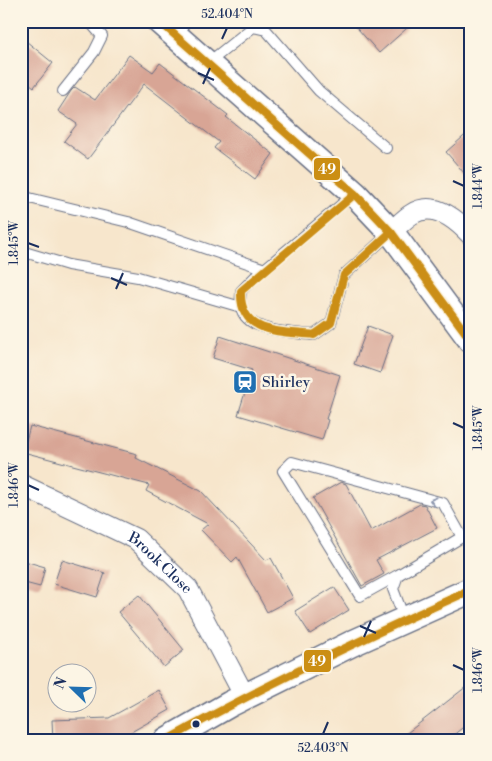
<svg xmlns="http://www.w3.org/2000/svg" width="492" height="761" font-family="'Libre Bodoni',serif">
<rect width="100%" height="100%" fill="#fcf5e5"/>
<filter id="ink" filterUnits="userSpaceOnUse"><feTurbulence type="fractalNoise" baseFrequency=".02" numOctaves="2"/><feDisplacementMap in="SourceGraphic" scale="10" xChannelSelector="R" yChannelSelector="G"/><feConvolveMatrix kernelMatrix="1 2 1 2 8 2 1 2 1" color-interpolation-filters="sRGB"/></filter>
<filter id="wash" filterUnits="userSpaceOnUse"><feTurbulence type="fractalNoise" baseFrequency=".0096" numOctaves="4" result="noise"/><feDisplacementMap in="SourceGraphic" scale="20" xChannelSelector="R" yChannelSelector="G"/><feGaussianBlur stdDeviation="1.12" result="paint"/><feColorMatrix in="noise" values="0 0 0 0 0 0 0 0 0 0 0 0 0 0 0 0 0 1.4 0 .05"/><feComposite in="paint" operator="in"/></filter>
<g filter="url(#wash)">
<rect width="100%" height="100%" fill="#f7e6cc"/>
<g id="blocks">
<g fill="#d8a595">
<polygon points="351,21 415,21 379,53"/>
<polygon points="21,37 53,63 34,87 21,77"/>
<polygon points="129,55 153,72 160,63 228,115 226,117 273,154 255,179 214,148 219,142 144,84 88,159 64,141 77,124 58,111 71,91 75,87 95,100"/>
<polygon points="471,130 471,181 446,152"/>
<polygon points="368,326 393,335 380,373 354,364"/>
<polygon points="220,336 340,375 326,419 328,420 322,440 238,415 252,370 213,358"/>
<polygon points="30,426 137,454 136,458 201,491 266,560 271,558 293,598 267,612 237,557 232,562 201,530 208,524 146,491 149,485 23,452"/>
<polygon points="341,482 346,484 371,531 420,504 425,505 437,528 376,560 384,574 362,586 313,498"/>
<polygon points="21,560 45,567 40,587 21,582"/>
<polygon points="62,560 105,573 97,597 54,584"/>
<polygon points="334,587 349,610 310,634 295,611"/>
<polygon points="139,595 184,650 164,667 118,612"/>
<polygon points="471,683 471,721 447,740 398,740"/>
<polygon points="159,690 170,710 117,740 53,740 52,720 109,718"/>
</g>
</g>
</g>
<g filter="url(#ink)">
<use href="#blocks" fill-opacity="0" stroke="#686f84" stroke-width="1"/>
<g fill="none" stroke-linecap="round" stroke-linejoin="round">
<defs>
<g id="service">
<polyline points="208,63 253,27 266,30 319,91 386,148"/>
<polyline points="63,91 94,52 102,36 89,21"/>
<path d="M 354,194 L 256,276 L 241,291 C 241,296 240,302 241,307 C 246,333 293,332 314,335 L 331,323 L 344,275 L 390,233"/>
<polyline points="21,196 128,222 265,269"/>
<polyline points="21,251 68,265 138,277 241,307"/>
<polyline points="398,575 360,596 283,471 292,462 443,503 462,537 398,575 393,589 404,618"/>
</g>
<g id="minor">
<path d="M 391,232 C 398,226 405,218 412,214 C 434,200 457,220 471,235"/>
<path id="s1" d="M 22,485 L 136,539 L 188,589 L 245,697"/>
</g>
<g id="tertiary">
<polyline points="159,21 355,194 391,232 471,340"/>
<polyline points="167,740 230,704 353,643 471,590"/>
</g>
</defs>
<use href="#service" stroke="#686f84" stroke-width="12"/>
<use href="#minor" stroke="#686f84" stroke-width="22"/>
<use href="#tertiary" stroke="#686f84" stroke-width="28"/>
<use href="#service" stroke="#fff" stroke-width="10"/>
<use href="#minor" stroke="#fff" stroke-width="20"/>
<use href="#tertiary" stroke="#fff" stroke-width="25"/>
<defs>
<g id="bus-1">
<polyline points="159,21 355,194 391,232 471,340"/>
<path d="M 355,194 L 241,291 C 239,335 281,331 314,335 L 331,323 L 344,275 L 391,232"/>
<path d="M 167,740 C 266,684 368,636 471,590"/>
</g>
</defs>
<use href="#bus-1" stroke="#fcf5e5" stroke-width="11"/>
<use href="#bus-1" stroke="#cb8e13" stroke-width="8"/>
</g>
<defs><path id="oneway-chevron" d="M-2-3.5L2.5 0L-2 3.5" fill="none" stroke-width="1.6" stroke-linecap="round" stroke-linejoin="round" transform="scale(1.25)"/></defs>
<use stroke="#8d97ae" href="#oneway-chevron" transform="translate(433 501) rotate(-165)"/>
</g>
<path fill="none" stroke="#1b2f5e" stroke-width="2" d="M 222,39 L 227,28M 198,73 L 214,80M 203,84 L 210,68M 453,181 L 464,186M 28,243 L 39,247M 111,278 L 127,285M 116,289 L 123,273M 453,423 L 464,428M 28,485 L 39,490M 360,626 L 376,633M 364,637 L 371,621M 453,665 L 464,670M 323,734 L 328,722"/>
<defs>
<symbol id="station-square" viewBox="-11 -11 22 22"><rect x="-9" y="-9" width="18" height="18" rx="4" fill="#1f6fb2" stroke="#fcf5e5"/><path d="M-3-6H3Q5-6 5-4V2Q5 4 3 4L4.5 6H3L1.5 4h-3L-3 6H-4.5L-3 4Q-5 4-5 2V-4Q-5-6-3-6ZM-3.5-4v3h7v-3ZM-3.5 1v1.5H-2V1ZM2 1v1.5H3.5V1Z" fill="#fff"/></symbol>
</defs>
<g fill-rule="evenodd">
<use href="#station-square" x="231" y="368" width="28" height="28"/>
</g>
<circle fill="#1b2f5e" stroke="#fcf5e5" stroke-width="2" cx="196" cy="724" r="4.5"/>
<g text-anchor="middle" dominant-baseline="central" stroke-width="5" stroke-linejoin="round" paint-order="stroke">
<g font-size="15" fill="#1b2f5e" stroke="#fcf5e5" text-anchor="start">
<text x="262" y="382">Shirley</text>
</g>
<g font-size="15" fill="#1b2f5e" stroke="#fcf5e5">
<text stroke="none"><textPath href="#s1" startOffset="160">Brook Close</textPath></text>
</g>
</g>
<g stroke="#fcf5e5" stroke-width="2">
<rect x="313" y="157" width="28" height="24" rx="5" fill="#cb8e13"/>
<rect x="303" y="649" width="29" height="24" rx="5" fill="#cb8e13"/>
</g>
<g font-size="14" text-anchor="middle" font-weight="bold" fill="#fff">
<text x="327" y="174">49</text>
<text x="317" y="666">49</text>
</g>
<rect width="492" height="761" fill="none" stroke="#fcf5e5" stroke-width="55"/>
<g transform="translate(72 688) rotate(293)"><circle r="24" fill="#fcf5e5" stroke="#a2a6af"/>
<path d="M0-4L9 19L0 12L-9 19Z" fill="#1f6fb2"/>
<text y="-8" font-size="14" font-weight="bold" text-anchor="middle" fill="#1b2f5e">N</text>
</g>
<rect x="28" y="28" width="436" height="706" fill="none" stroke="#1b2f5e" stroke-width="2"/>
<g font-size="12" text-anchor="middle" fill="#1b2f5e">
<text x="227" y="18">52.404°N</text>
<text transform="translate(478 186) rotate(-90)" y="4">1.844°W</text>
<text transform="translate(14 243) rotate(-90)" y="4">1.845°W</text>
<text transform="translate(478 428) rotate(-90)" y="4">1.845°W</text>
<text transform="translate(14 485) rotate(-90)" y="4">1.846°W</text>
<text transform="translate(478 670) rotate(-90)" y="4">1.846°W</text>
<text x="323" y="752">52.403°N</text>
</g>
</svg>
